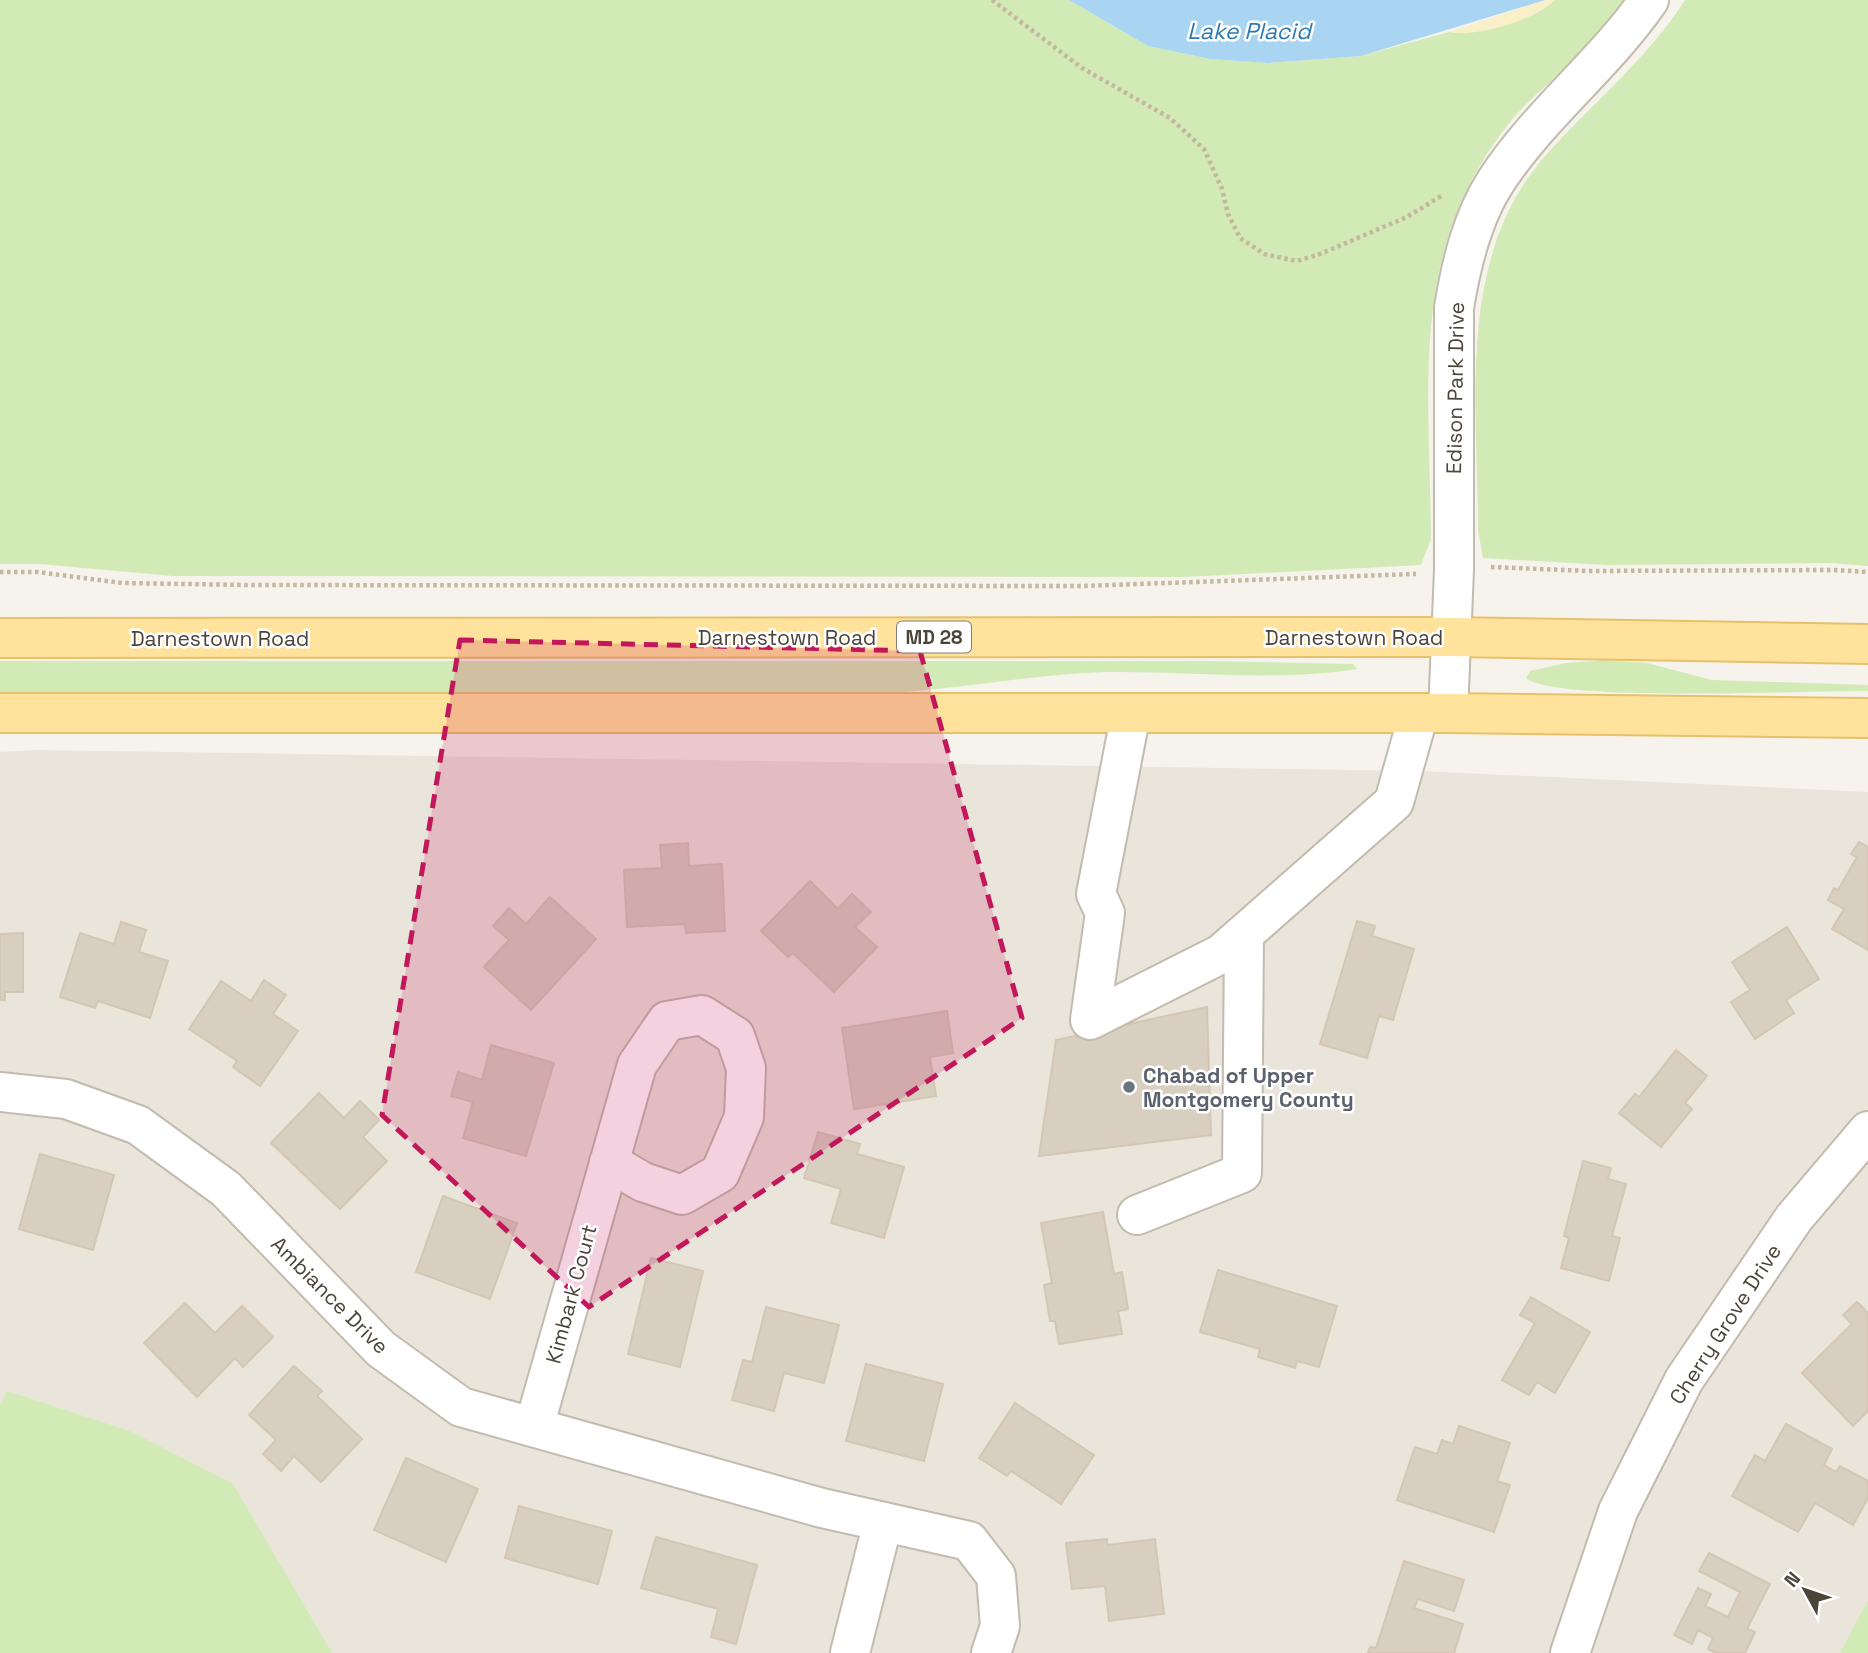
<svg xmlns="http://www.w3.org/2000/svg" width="1868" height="1653" font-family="'Space Grotesk',sans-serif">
<rect width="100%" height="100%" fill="#f6f3ec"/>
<polygon fill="#eae5da" points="37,750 1421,771 1868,792 1868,1653 0,1653 0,752"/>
<g fill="#d2eab5">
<path d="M 0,0 L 1069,0 L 1148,46 L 1210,59 L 1268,63 L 1361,56 L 1449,32 L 1465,33 L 1497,27 L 1526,18 L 1555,0 L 1631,0 C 1610,23 1590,45 1568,66 C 1549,84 1527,101 1511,121 C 1407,249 1430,385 1431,539 L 1421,565 L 1185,577 L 173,576 L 39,564 L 0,564 Z"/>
<path d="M 1685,0 L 1868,0 L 1868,566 L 1829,563 L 1607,565 L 1483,558 L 1478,530 C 1478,402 1455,256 1547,154 C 1594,102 1647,59 1685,0 Z"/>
<path d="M 1605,660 L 1647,663 L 1712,680 L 1868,685 L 1868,691 C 1812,690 1557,703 1526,678 L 1530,671 L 1566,663 Z"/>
<path d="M 0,661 L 1208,661 L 1353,664 L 1357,669 C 1275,682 1189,671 1106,672 C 1039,674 972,687 904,692 L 0,693 Z"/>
<polygon points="7,1391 132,1432 233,1484 332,1653 0,1653 0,1405"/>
<polygon points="1868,1600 1868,1653 1840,1653"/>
</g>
<path fill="#f9efc9" d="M 1545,0 L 1555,0 C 1536,20 1476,38 1449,32 Z"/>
<polygon fill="#a9d4f2" points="1069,0 1545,0 1361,56 1268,63 1210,59 1148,46"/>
<g fill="#d8cfc1" stroke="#d3c7b4" stroke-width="2">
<polygon points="1859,842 1868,847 1868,950 1832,929 1844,909 1828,900 1834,888 1838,890 1857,857 1851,854"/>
<polygon points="688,843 689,866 722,864 725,931 686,933 685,924 627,927 624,870 662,868 660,845"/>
<polygon points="810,881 838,909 852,894 871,912 855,927 877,947 834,992 793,953 788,957 761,931"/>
<polygon points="550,897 596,939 531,1010 484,967 509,940 493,926 509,908 526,924"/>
<polygon points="1357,921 1375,926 1372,936 1414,949 1393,1020 1379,1016 1367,1058 1320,1044"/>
<polygon points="121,922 146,930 139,952 168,961 150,1018 98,1001 95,1008 60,997 80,933 114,944"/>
<polygon points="1787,927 1819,979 1786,1000 1794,1013 1755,1039 1731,1002 1750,990 1732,962"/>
<polygon points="23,933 23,992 5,992 5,1000 0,1000 0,934"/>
<polygon points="264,980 286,995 273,1014 298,1031 260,1086 233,1067 237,1061 189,1029 221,981 251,1001"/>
<polygon points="1207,1007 1211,1135 1039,1156 1056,1040"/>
<polygon points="947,1011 953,1053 930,1057 936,1096 854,1109 842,1028"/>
<polygon points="491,1045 554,1063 526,1156 463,1138 473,1102 451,1096 458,1072 482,1080"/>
<polygon points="1676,1050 1707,1076 1685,1103 1692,1109 1661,1147 1619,1113 1635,1094 1639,1097"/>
<polygon points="319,1093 344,1118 360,1101 379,1120 363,1137 387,1161 340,1209 271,1143"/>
<polygon points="818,1132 860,1144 857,1154 904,1167 884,1238 831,1223 841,1189 804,1178"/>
<polygon points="40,1154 114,1175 93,1250 19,1229"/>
<polygon points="1583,1161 1611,1168 1608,1179 1626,1184 1612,1236 1620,1238 1609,1281 1561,1268 1569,1238 1564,1236"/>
<polygon points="443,1196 517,1223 490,1299 416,1272"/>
<polygon points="1103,1212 1114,1274 1122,1272 1128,1309 1118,1311 1122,1334 1059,1344 1055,1321 1050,1321 1044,1285 1052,1283 1041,1223"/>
<polygon points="651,1258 703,1271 680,1367 628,1354"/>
<polygon points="1218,1270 1337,1306 1319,1367 1297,1361 1295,1368 1258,1357 1260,1349 1200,1332"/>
<polygon points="1531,1297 1590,1332 1555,1393 1537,1382 1529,1395 1502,1380 1535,1323 1520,1315"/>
<polygon points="1857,1302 1868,1313 1868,1411 1853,1426 1802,1373 1852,1324 1843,1315"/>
<polygon points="185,1303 215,1333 242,1306 273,1337 243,1367 235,1358 197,1397 144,1343"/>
<polygon points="766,1307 839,1325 824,1383 784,1373 774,1411 732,1400 743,1360 752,1362"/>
<polygon points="866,1364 943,1384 924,1461 846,1441"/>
<polygon points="294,1366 322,1391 317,1396 362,1439 321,1482 294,1456 281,1471 263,1454 276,1440 249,1415"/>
<polygon points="1015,1403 1094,1455 1061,1504 1011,1471 1007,1476 979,1458"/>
<polygon points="1786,1424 1832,1449 1824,1465 1836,1472 1840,1466 1868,1481 1868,1498 1853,1525 1815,1503 1798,1532 1732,1496 1755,1455 1765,1461"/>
<polygon points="1459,1426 1510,1443 1497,1481 1510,1485 1494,1532 1397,1500 1415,1447 1437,1454 1442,1440 1453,1444"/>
<polygon points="406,1458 478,1489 446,1562 374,1530"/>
<polygon points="519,1506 612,1531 598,1584 505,1558"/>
<polygon points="656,1537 757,1565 736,1644 711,1637 718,1609 641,1588"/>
<polygon points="1107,1539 1107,1545 1155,1539 1164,1614 1109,1621 1105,1586 1072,1589 1066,1543"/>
<polygon points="1709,1553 1770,1584 1747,1629 1755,1632 1745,1653 1716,1653 1708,1649 1713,1638 1698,1630 1692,1644 1674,1635 1698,1588 1711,1594 1705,1606 1728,1617 1740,1592 1699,1571"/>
<polygon points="1404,1561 1464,1580 1454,1611 1418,1599 1414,1608 1463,1624 1454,1653 1368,1653 1370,1647 1376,1648"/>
</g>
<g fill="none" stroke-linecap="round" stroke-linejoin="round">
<defs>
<g id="minor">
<polyline points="1131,713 1096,894 1105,913 1090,1020 1221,954 1394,802 1419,713"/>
<path d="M 1448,713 L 1454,570 L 1454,308 C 1461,264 1472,218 1496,181 C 1539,115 1604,65 1649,0"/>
<polyline points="0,1092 66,1099 138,1125 226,1189 381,1349 461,1407 822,1508 969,1541 996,1576 1000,1626 991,1653"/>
<polyline points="1137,1215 1242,1173 1244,935"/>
<polyline points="534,1427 637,1065 667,1021 702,1015 735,1036 746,1068 744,1117 720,1173 682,1195 643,1182 609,1162"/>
<polyline points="850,1653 883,1522"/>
<polyline points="1570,1653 1618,1511 1684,1380 1794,1218 1868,1131"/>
</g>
<g id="major">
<polyline points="0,638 1451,637 1868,644"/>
<polyline points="0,713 1448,713 1868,718"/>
</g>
</defs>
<use href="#minor" stroke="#c2bbae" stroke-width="42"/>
<use href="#major" stroke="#e6c16a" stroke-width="42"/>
<g stroke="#c4b79f" stroke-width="4.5" stroke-dasharray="3.5 3.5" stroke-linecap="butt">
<polyline points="992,0 1082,68 1170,118 1204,149 1222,189 1228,214 1240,238 1264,254 1297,261 1320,254 1407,217 1443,195"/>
<polyline points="1491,567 1588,571 1834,570 1868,572"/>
<polyline points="0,572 37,572 122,583 247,585 1082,586 1416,574"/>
</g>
<use href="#minor" stroke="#fff" stroke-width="38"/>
<use href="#major" stroke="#ffe39c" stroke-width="38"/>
</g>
<path fill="#c2185b" fill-opacity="0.2" stroke="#c2185b" stroke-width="5" stroke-dasharray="14 9" stroke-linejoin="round" d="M 460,640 L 920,651 L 1022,1018 L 589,1307 L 382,1115 Z"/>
<circle fill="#6b7280" stroke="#fff" stroke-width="2.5" cx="1129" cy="1087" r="7"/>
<g text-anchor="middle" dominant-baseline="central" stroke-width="5" stroke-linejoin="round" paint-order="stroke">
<rect fill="#fff" stroke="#817c74" stroke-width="2" x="897" y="621.5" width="74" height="31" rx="5"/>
<g font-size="19" font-weight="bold" fill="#4b4439">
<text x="934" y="637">MD 28</text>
</g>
<g font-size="21" fill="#4b4439" stroke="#fff">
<text transform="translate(1455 388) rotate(-89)">Edison Park Drive</text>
<text x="787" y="637">Darnestown Road</text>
<text x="1354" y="637">Darnestown Road</text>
<text x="220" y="638">Darnestown Road</text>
<text transform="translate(571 1294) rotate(-75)">Kimbark Court</text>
<text transform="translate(330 1295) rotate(45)">Ambiance Drive</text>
<text transform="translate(1725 1324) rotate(-57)">Cherry Grove Drive</text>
</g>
<g font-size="21" font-weight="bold" fill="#5b616d" stroke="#fff" text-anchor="start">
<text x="1143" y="1075">Chabad of Upper<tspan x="1143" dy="24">Montgomery County</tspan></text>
</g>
<g font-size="23" font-style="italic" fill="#2e7ab2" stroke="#fff">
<text x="1249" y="31">Lake Placid</text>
</g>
</g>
<g transform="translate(1805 1590) rotate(310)" stroke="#ffffff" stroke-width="5" paint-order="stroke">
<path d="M0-5L12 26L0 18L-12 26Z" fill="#4b4439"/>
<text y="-10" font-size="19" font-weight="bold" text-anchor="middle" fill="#4b4439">N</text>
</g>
</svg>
